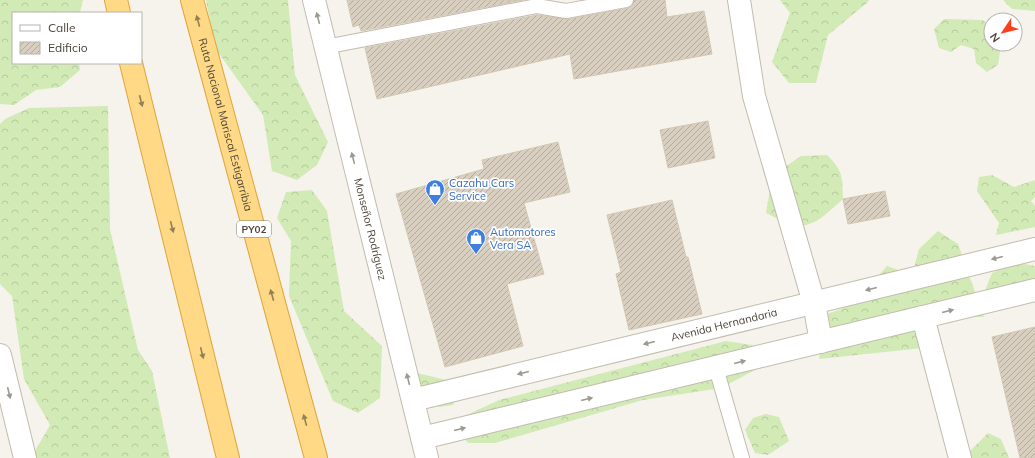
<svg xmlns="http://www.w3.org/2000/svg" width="1035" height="458" font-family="Mulish,sans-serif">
<defs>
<pattern id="forest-crowns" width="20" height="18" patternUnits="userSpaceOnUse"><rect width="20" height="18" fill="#d2eab5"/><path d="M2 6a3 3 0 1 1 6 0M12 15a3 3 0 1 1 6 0" fill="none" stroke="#b6ca9c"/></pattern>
<pattern id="building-hatch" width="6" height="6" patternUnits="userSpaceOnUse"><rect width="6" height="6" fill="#d8cfc1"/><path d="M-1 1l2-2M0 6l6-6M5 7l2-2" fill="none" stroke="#b1aa9e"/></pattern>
</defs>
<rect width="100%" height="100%" fill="#f6f3ec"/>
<g fill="url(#forest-crowns)">
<polygon points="0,0 83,0 80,13 13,13 13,63 79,63 80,70 60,87 36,90 14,105 0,104"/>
<polygon points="206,0 288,0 295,75 328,142 317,165 297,180 272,171 263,115 215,48"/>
<polygon points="780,0 869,0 868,2 828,35 816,83 789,83 772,62 790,13"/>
<polygon points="1003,0 1035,0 1035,11 1012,9"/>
<polygon points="944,19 983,20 991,27 991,44 998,44 1000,52 998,65 987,72 976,63 974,49 961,45 951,52 939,48 934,29"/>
<polygon points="108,106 110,229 138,350 152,371 170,458 31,458 50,425 24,379 12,296 0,284 0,124 5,119 29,108"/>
<path d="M 827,155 C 844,172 842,177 843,199 C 828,212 813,230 792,225 C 784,223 775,217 766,213 L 771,183 L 779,171 L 801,156 Z"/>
<polygon points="992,175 1014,187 1035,180 1035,197 1031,201 1035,206 1035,227 996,235 999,223 977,191 979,177"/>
<polygon points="312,190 327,211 344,311 382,346 380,398 358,413 333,401 289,296 291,241 277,218 286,192"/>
<polygon points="938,231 958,244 984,317 930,317 923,348 819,359 827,314 852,305 887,266 912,275 919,249"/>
<polygon points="1015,262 1035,266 1035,301 1034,302 1007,305 984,293 992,273"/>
<polygon points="726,341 752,345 757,369 721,388 643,400 495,443 468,443 452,422 499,400"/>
<polygon points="417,373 455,382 458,394 453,405 439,407 419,387"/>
<polygon points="766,414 779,417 789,441 768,455 755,453 745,430 753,418"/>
<polygon points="988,433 1001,439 1009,458 965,458 970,451"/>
</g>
<g fill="url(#building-hatch)" stroke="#d3c7b4">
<polygon points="347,0 523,0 361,31 359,25 353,27"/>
<polygon points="634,0 665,0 667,17 704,11 712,54 574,79 570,54 377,99 365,48 537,15 568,19 628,8 632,6"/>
<polygon points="708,121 715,158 668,168 660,130"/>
<polygon points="558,142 570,192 524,203 544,274 507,284 523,346 445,367 396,194 484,169 482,160"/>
<polygon points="885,191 890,216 848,224 843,199"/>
<polygon points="672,200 686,257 688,257 702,314 629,330 616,274 621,272 607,215"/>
<polygon points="1035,327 1035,458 1020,458 992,337"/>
</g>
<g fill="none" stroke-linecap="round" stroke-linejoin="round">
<defs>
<g id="service">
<polyline points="325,47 537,6 566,11 626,0"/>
<polyline points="716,368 742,458"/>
</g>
<g id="minor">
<polyline points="739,0 754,96 814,303 821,342"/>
<polyline points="923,317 960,458"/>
<path id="s1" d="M 413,400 L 1035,249"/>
<polyline points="422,438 1035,290"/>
</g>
<g id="tertiary">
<path id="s2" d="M 314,0 L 427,458"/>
<polyline points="0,355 25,458"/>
</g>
<g id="trunk">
<polyline points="116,0 119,13"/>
<path id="s3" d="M 192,0 L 316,458"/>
<polyline points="131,63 228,458"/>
</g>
</defs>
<use href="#service" stroke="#c2bbae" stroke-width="16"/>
<use href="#minor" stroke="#c2bbae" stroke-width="24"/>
<use href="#tertiary" stroke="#c2bbae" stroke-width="24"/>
<use href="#trunk" stroke="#e0a43c" stroke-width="24"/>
<use href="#service" stroke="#fff" stroke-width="14"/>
<use href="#minor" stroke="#fff" stroke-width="22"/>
<use href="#tertiary" stroke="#fff" stroke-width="22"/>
<use href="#trunk" stroke="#ffd985" stroke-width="22"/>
</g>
<defs><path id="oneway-solid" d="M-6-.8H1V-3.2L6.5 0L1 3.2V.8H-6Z"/></defs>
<g fill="#9c9892">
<use href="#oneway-solid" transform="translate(318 18) rotate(-104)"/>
<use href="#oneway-solid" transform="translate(353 158) rotate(-104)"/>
<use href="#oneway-solid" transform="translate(997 258) rotate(166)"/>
<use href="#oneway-solid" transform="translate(871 289) rotate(166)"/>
<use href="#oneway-solid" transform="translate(948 311) rotate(-14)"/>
<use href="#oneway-solid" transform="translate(649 343) rotate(166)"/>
<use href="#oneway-solid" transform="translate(740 362) rotate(-14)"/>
<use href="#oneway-solid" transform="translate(523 373) rotate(166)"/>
<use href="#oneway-solid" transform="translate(408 379) rotate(-104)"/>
<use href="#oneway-solid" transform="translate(9 393) rotate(76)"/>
<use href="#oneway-solid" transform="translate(587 399) rotate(-14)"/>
<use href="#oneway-solid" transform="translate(460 429) rotate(-14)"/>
</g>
<g fill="#938057">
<use href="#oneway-solid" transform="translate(198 21) rotate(-105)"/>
<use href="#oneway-solid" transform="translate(141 101) rotate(76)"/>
<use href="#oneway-solid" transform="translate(172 227) rotate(76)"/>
<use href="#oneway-solid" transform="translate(272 295) rotate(-105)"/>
<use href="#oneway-solid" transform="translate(202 353) rotate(76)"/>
<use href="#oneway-solid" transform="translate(305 420) rotate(-105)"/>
</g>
<defs>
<symbol id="shop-pin" viewBox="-11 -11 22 30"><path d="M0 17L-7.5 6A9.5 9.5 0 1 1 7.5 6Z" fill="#3f7fe0" stroke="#fff"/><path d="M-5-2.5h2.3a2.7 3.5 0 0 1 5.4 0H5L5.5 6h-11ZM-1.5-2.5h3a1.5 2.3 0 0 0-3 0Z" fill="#fff"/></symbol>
</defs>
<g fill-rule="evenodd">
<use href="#shop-pin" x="424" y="178" width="22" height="30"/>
<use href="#shop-pin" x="465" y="227" width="22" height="30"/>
</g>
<g text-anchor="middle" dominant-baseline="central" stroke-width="3.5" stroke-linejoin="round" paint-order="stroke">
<rect fill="#fff" stroke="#817c74" stroke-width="1" x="237" y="221" width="34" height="16" rx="3"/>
<g font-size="10" font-weight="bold" fill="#4b4439">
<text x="254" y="229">PY02</text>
</g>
<g font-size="11" fill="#4b4439" stroke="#fff">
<text stroke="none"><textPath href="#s3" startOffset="129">Ruta Nacional Mariscal Estigarribia</textPath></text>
<text stroke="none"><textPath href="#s2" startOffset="236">Monseñor Rodríguez</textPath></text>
<text stroke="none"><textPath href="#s1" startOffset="320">Avenida Hernandaria</textPath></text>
</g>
<g font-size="11" fill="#366cbe" stroke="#fff" text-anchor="start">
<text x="449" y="183">Cazahu Cars<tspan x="449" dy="13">Service</tspan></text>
<text x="490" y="232">Automotores<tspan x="490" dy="13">Vera SA</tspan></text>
</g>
</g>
<rect x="12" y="12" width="130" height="52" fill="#ffffff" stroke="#b7b4b0"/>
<rect x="20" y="25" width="20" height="6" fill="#ffffff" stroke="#b7b4b0"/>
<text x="48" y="32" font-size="12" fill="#4b4439">Calle</text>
<rect x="20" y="42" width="20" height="12" fill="url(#building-hatch)" stroke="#b7b4b0"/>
<text x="48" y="52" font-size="12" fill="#4b4439">Edificio</text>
<g transform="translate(1003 32) rotate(235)"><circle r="19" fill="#ffffff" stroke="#b7b4b0"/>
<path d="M0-3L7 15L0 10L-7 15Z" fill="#fc3f1d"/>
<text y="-6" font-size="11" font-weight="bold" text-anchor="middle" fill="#4b4439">N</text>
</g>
</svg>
